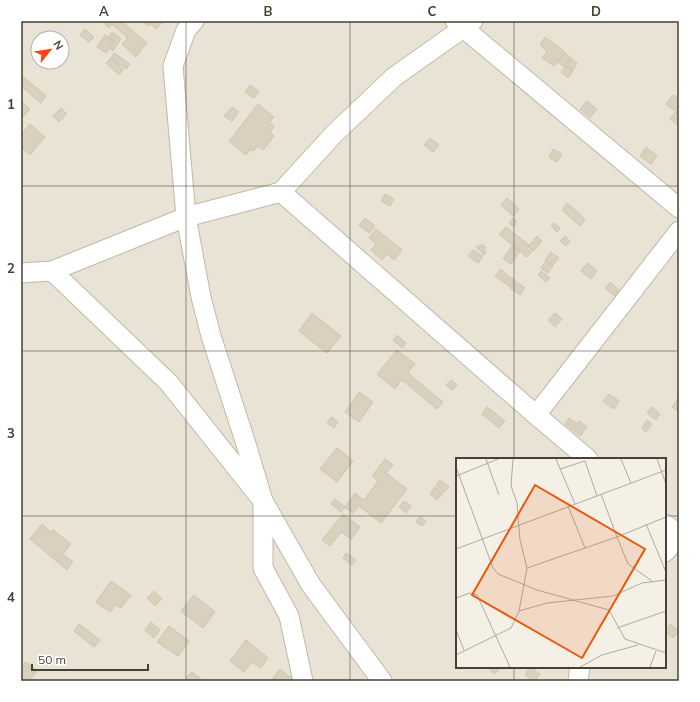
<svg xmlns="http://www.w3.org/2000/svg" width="700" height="702" font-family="Mulish,sans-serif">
<rect width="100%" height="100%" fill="#f4f0e6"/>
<path fill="#e8e3d4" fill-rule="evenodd" d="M 21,21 L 679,21 L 679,681 L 21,681 ZM 38,38 L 62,38 L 62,62 L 38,62 ZM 457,459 L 665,459 L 665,667 L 457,667 Z"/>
<g fill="#d9d0bd" stroke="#d1c5ad">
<polygon points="102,21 121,21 147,43 136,57 122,44 128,38 112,24 109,28"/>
<polygon points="141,21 163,21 157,29 150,24 148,26"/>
<polygon points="85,29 94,37 89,42 80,35"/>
<polygon points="112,32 121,39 113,51 104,44"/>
<polygon points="105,35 114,41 106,53 97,47"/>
<polygon points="545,37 565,52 554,66 542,58 547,51 540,45"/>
<polygon points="114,53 130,64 126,69 111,59"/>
<polygon points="565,53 571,58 564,67 558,62"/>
<polygon points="111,58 123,70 119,75 106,63"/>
<polygon points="571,59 577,63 573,70 567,66"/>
<polygon points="566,66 573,71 568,78 561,72"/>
<polygon points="22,76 46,96 41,103 21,86 21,77"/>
<polygon points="250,85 259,91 254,98 245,92"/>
<polygon points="673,95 679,99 679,105 675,111 666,104"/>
<polygon points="21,101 30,109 23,117 21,116"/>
<polygon points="587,101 597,109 590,118 580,109"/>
<polygon points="258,104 274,117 269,123 274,126 270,132 274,136 263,150 258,146 254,151 251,149 246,155 229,141"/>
<polygon points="232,107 239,112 232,121 224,116"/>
<polygon points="61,108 67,114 59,122 53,116"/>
<polygon points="676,111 679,113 679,126 670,119"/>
<polygon points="30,124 45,137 30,155 21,147 21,135"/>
<polygon points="430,138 439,145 433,152 424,145"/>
<polygon points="646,147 657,156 651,164 640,156"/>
<polygon points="553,149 562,154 557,162 549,157"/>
<polygon points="385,194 394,199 390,206 381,201"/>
<polygon points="507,198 519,209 513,216 501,205"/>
<polygon points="567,203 585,219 580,226 562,210"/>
<polygon points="365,218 375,226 369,233 359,225"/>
<polygon points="513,218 517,222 513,227 509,223"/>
<polygon points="554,223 560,228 557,232 551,226"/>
<polygon points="506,227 529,245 526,248 531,252 527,257 499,234"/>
<polygon points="376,229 402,250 394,260 387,254 382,260 371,250 376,244 369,238"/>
<polygon points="537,236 542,241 533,252 528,247"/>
<polygon points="565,236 570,241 566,246 560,241"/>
<polygon points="482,244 486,248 484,250 486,252 484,255 476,247 478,245 480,246"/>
<polygon points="512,246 520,251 511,264 503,259"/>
<polygon points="473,250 483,256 478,263 468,256"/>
<polygon points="551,252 559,258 553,265 545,260"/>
<polygon points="546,261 553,266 548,273 541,268"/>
<polygon points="587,263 597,271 591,279 581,271"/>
<polygon points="501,269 509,277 504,283 495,276"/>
<polygon points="541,271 550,278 546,282 538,275"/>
<polygon points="510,277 515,280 509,287 505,283"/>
<polygon points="515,281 525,288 520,295 510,288"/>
<polygon points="610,282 619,290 615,296 605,288"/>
<polygon points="312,313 341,336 327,353 299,331"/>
<polygon points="555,313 562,319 555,327 548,320"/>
<polygon points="397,335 406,343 402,348 393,340"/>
<polygon points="397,350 415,364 408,373 443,402 437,409 402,380 395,389 377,374"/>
<polygon points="451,380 457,385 452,390 446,385"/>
<polygon points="359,392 373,402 359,422 345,412"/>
<polygon points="609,394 619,401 614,409 603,401"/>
<polygon points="679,398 679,412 672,407"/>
<polygon points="487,407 505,421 499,428 482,414"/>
<polygon points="652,407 660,414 656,420 647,413"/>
<polygon points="331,417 338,422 334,428 327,423"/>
<polygon points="569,418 577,424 579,421 587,427 580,436 565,424"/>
<polygon points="647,420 652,424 646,432 642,428"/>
<polygon points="337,448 353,461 337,482 320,469"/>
<polygon points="385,459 393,465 386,473 407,489 381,523 359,506 353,513 345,507 355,493 364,500 378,481 372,476"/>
<polygon points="440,480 449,487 444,492 436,485"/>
<polygon points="435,487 443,493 437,500 430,494"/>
<polygon points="335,499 345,507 341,512 331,504"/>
<polygon points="404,501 411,506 406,513 399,507"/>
<polygon points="343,514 360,527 351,539 341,532 330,546 322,540"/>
<polygon points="420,516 426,521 422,526 416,522"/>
<polygon points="42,524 51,532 53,530 71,544 63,554 73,562 67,570 30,539"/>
<polygon points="346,553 356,560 352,565 343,558"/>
<polygon points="111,581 131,595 121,608 116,605 110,612 96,602"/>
<polygon points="154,591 162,599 155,606 147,598"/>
<polygon points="194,595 215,612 203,628 181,611"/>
<polygon points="151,622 160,630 154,638 145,630"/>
<polygon points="79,624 100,640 94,647 74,631"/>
<polygon points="670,624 679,631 673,638 665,632"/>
<polygon points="169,626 189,641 178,656 157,642"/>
<polygon points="246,640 268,658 261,668 252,662 244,672 230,661"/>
<polygon points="26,662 37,671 29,681 21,681 21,668"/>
<polygon points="490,667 498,667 500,669 494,674 489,668"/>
<polygon points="530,667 540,674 535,681 525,675"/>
<polygon points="280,669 295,681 271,681"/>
<polygon points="192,672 203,681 190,681 186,678"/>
</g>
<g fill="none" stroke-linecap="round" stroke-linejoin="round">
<defs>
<g id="minor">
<polyline points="194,21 186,30 173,66 186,217 201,297 211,336 246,444 263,501 263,568 289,616 303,681"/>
<polyline points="455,21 679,208"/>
<polyline points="281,192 536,415 588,459"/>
<polyline points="52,271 169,383 263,501 311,585 382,681"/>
<polyline points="21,273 52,271 186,217 281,192 334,134 394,77 473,21"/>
<polyline points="536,415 679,231"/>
<polyline points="665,524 679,535"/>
<polyline points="665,552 679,536"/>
<polyline points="578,681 580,667"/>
</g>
</defs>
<use href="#minor" stroke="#c0b9a8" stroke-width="21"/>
<use href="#minor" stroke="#fff" stroke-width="19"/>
</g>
<path fill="none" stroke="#474135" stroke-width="1" stroke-opacity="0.55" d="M 186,21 L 186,681M 350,21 L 350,681M 514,21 L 514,459M 21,186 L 679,186M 21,351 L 679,351M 21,516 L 457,516M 665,516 L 679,516M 514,667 L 514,681"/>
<g transform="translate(456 458)">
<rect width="210" height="210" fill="#f4f0e6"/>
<path fill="none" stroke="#afaa9f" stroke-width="1" d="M 30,1 L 43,37M 100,1 L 119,46M 165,1 L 175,25M 201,1 L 210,26M 0,9 L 37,110 L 42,116 L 81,132 L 153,152 L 169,181 L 210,195M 104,11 L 129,3 L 141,38M 0,18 L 42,1M 112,48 L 129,90M 190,66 L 210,114M 0,91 L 210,12M 71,110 L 161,79 L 145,36M 196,123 L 172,106 L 161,79 L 210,59M 0,140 L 14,135 L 21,137 L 54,209M 63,153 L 91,145 L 157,138 L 186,125 L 210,122M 161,170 L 210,153M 0,172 L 8,192M 0,197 L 55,170 L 63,153 L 71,110 L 64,82 L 61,45 L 55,28 L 57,1M 124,209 L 146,197 L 182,187M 194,209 L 200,193"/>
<path fill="#e8590c" fill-opacity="0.15" stroke="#e8590c" stroke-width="2" d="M 79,27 L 189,91 L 126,200 L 16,137 Z"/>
<rect width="210" height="210" fill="none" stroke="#474135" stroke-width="2"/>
</g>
<rect width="700" height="702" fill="none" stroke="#ffffff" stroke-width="44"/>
<g transform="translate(50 50) rotate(60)"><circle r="19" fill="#ffffff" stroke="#b5b3ae"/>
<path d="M0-3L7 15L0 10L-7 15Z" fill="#ff4312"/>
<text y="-6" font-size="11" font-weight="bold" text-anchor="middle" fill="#474135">N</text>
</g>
<path d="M32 664v6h116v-6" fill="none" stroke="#474135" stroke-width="2"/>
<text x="38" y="664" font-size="12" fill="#474135" stroke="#ffffff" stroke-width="3" paint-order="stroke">50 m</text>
<rect x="22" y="22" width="656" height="658" fill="none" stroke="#474135" stroke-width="1.5"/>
<g font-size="13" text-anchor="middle" font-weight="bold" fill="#474135">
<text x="104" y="16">A</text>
<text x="268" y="16">B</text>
<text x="432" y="16">C</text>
<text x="596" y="16">D</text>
<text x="11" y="109">1</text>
<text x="11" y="273">2</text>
<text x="11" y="438">3</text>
<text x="11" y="602">4</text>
</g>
</svg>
